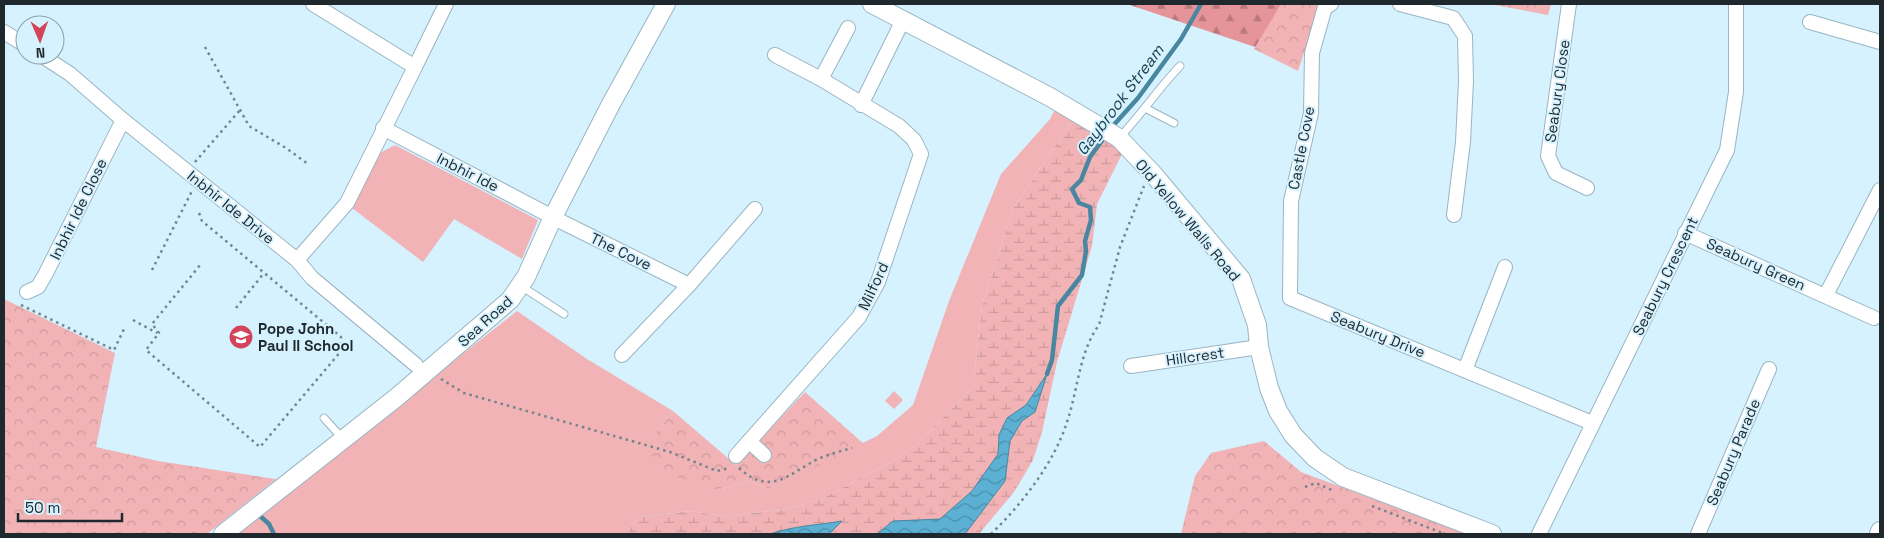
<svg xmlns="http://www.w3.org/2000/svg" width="1884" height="538" font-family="'Space Grotesk',sans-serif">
<defs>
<pattern id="forest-firs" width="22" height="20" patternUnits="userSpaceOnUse" patternTransform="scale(1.25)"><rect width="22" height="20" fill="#e59499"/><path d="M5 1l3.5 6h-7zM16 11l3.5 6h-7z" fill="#b9797d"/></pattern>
<pattern id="wetland-marsh" width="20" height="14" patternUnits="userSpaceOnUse" patternTransform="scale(1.25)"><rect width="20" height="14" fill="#f1b3b5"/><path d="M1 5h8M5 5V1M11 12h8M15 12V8" fill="none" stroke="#ce9a9c"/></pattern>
<pattern id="park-crowns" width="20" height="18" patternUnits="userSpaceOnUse" patternTransform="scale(1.25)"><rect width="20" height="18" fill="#f1b3b5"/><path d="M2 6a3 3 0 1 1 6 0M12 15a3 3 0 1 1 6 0" fill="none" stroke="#ce9a9c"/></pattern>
<pattern id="water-waves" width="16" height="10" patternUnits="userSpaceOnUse" patternTransform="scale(1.25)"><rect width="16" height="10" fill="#5bb0d3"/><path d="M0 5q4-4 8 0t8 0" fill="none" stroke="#4b8fac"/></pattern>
</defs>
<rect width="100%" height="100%" fill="#d6f2ff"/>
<g fill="#f1b3b5">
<polygon points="1059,102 1075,116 1014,207 982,305 973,387 915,446 889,463 819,500 783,510 721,516 691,511 637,517 627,534 235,534 517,311 587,359 673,411 649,441 717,490 749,481 768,489 877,436 913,405 949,301 1001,174 1050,119"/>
<polygon points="395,145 538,220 522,259 454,219 423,262 352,208 380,153"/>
<polygon points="894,391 903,400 894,409 885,401"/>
</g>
<polygon fill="url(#forest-firs)" points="1127,4 1302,4 1267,51"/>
<polygon fill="url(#wetland-marsh)" points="1075,116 1126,146 1097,204 1092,246 1057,362 1042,432 1033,460 1014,492 979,534 627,534 637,517 691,511 721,516 783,510 819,500 889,463 915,446 973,387 982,305 1014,207"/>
<g fill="url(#park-crowns)">
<polygon points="1281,4 1320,4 1298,71 1254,49"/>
<polygon points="1490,4 1551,4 1548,15"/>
<polygon points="4,299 115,353 96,447 158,461 276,479 207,534 4,534"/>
<polygon points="805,392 864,444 768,489 749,481 717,490 656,470 649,441 673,411 736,465"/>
<polygon points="1264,441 1301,472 1468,534 1181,534 1195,476 1211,453"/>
</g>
<g fill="url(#water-waves)" stroke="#4987a1">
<polygon points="1047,374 1035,412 1022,421 1010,441 1005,481 965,534 877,534 893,521 940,519 972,491 998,454 999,435 1007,418 1026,405"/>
<path d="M 842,521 L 829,534 L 770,534 C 793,526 818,525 842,521 Z"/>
</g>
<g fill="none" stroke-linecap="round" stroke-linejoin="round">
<g stroke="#4987a1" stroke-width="4.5">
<polyline points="1111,128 1138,98 1181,39 1201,4"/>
<polyline points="1047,374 1052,360 1058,306 1082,275 1086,251 1085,241 1091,220 1090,207 1079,203 1072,189 1081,180 1090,157 1107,134"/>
<polyline points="259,515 269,524 274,534"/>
</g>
<defs>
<g id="service">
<polyline points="1145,108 1174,123"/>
<path d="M 1119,138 C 1141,115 1158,89 1180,66"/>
<polyline points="521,286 564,314"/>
<polyline points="324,418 343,439"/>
</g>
<g id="minor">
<polyline points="1331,4 1325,7 1312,53 1311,113 1291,201 1290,298 1592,423"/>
<polyline points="1400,4 1453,18 1465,36 1466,81 1463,142 1454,215"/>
<polyline points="1569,4 1548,156 1556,173 1587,188"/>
<polyline points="1810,22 1880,42"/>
<polyline points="4,32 25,45"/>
<polyline points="41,55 70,74 123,120 297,260 312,278 416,365"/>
<polyline points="415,67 446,4"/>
<polyline points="821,79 848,28"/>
<polyline points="861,105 903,20"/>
<polyline points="383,128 564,223 689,285"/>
<polyline points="1685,233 1874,318"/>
<polyline points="297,260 347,203 415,67 313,4"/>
<polyline points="27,292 38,287 45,275 123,120"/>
<polyline points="1826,295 1880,190"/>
<polyline points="622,355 689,285 755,209"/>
<polyline points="1131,366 1259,347"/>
<polyline points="1465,370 1505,267"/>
<polyline points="749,441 764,455"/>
<polyline points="736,456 859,317 878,282 921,154 914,140 899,126 821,79 775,55"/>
<polyline points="1539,534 1727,150 1736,92 1736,4"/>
<polyline points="1698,534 1769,369"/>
</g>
<g id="tertiary">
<polyline points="872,4 1050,97 1119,138 1154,175 1241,279 1257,325 1259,347 1269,388 1278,411 1293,435 1315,458 1343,477 1492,534"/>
<polyline points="223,534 397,397 510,300 526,277 553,217 612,102 666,4"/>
<polyline points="1879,534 1880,531"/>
</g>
</defs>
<use href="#service" stroke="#9ab5c1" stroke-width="9"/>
<use href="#minor" stroke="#9ab5c1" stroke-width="16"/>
<use href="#tertiary" stroke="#9ab5c1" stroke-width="20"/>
<g stroke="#73858d" stroke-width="2.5" stroke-dasharray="2.5 4" stroke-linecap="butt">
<polyline points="205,47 249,126 286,148 308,164"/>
<polyline points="195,162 240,110"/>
<polyline points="199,213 202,221 341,337 342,350 260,447 146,350 159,333 152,324 201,264"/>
<polyline points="152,270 192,191"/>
<polyline points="21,305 114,350 125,327"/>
<polyline points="236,308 264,273"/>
<polyline points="133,320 157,333"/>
<polyline points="441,379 464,393 670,452 717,471 729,468"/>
<path d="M 739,468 C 771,497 788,474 818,459 C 829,454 841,451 852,448"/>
<polyline points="1305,487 1316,483 1334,491"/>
<polyline points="1372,506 1445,534"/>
<path d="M 991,534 C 1022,504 1054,463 1067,422 C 1078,390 1079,352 1099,325 L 1120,247 L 1144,186"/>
</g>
<use href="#service" stroke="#fff" stroke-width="7"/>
<use href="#minor" stroke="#fff" stroke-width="14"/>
<use href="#tertiary" stroke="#fff" stroke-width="18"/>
</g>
<defs>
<symbol id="school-disc" viewBox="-11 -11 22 22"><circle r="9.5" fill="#d44459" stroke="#d6f2ff"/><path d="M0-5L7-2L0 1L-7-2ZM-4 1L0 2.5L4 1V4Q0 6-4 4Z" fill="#fff"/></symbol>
</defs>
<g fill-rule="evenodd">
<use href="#school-disc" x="227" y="323" width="28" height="28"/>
</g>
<g text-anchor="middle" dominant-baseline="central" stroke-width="4" stroke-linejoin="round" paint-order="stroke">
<g font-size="15" fill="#1e282d" stroke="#d6f2ff">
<text transform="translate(1557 91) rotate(-82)">Seabury Close</text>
<text transform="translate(1301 148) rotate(-79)">Castle Cove</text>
<text transform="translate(468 172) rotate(27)">Inbhir Ide</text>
<text transform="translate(231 207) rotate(39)">Inbhir Ide Drive</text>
<text transform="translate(78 209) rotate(-64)">Inbhir Ide Close</text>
<text transform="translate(1188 220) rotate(50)">Old Yellow Walls Road</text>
<text transform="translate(621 251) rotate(26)">The Cove</text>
<text transform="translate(1756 264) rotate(24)">Seabury Green</text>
<text transform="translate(1665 276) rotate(-64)">Seabury Crescent</text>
<text transform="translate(873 286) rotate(-65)">Milford</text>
<text transform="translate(485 321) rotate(-42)">Sea Road</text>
<text transform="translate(1378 334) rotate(22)">Seabury Drive</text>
<text transform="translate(1195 356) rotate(-8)">Hillcrest</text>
<text transform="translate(1733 452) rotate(-67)">Seabury Parade</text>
</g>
<g font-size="15" font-weight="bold" fill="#1e282d" stroke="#d6f2ff" text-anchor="start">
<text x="258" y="328">Pope John<tspan x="258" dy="17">Paul II School</tspan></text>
</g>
<g font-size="16" font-style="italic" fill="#163d4c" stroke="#d6f2ff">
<text transform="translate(1120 100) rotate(-53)">Gaybrook Stream</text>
</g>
</g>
<rect width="1884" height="538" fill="none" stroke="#1e282d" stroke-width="10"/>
<g transform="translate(40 40) rotate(178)"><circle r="24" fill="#d6f2ff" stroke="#8ca1ab"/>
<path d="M0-4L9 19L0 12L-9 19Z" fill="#d44459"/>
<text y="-8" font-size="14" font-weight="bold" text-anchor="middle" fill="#1e282d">N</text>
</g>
<path d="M18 513v8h104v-8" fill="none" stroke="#1e282d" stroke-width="2.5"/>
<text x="25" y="513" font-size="15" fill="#1e282d" stroke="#d6f2ff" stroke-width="4" paint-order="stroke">50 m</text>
</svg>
